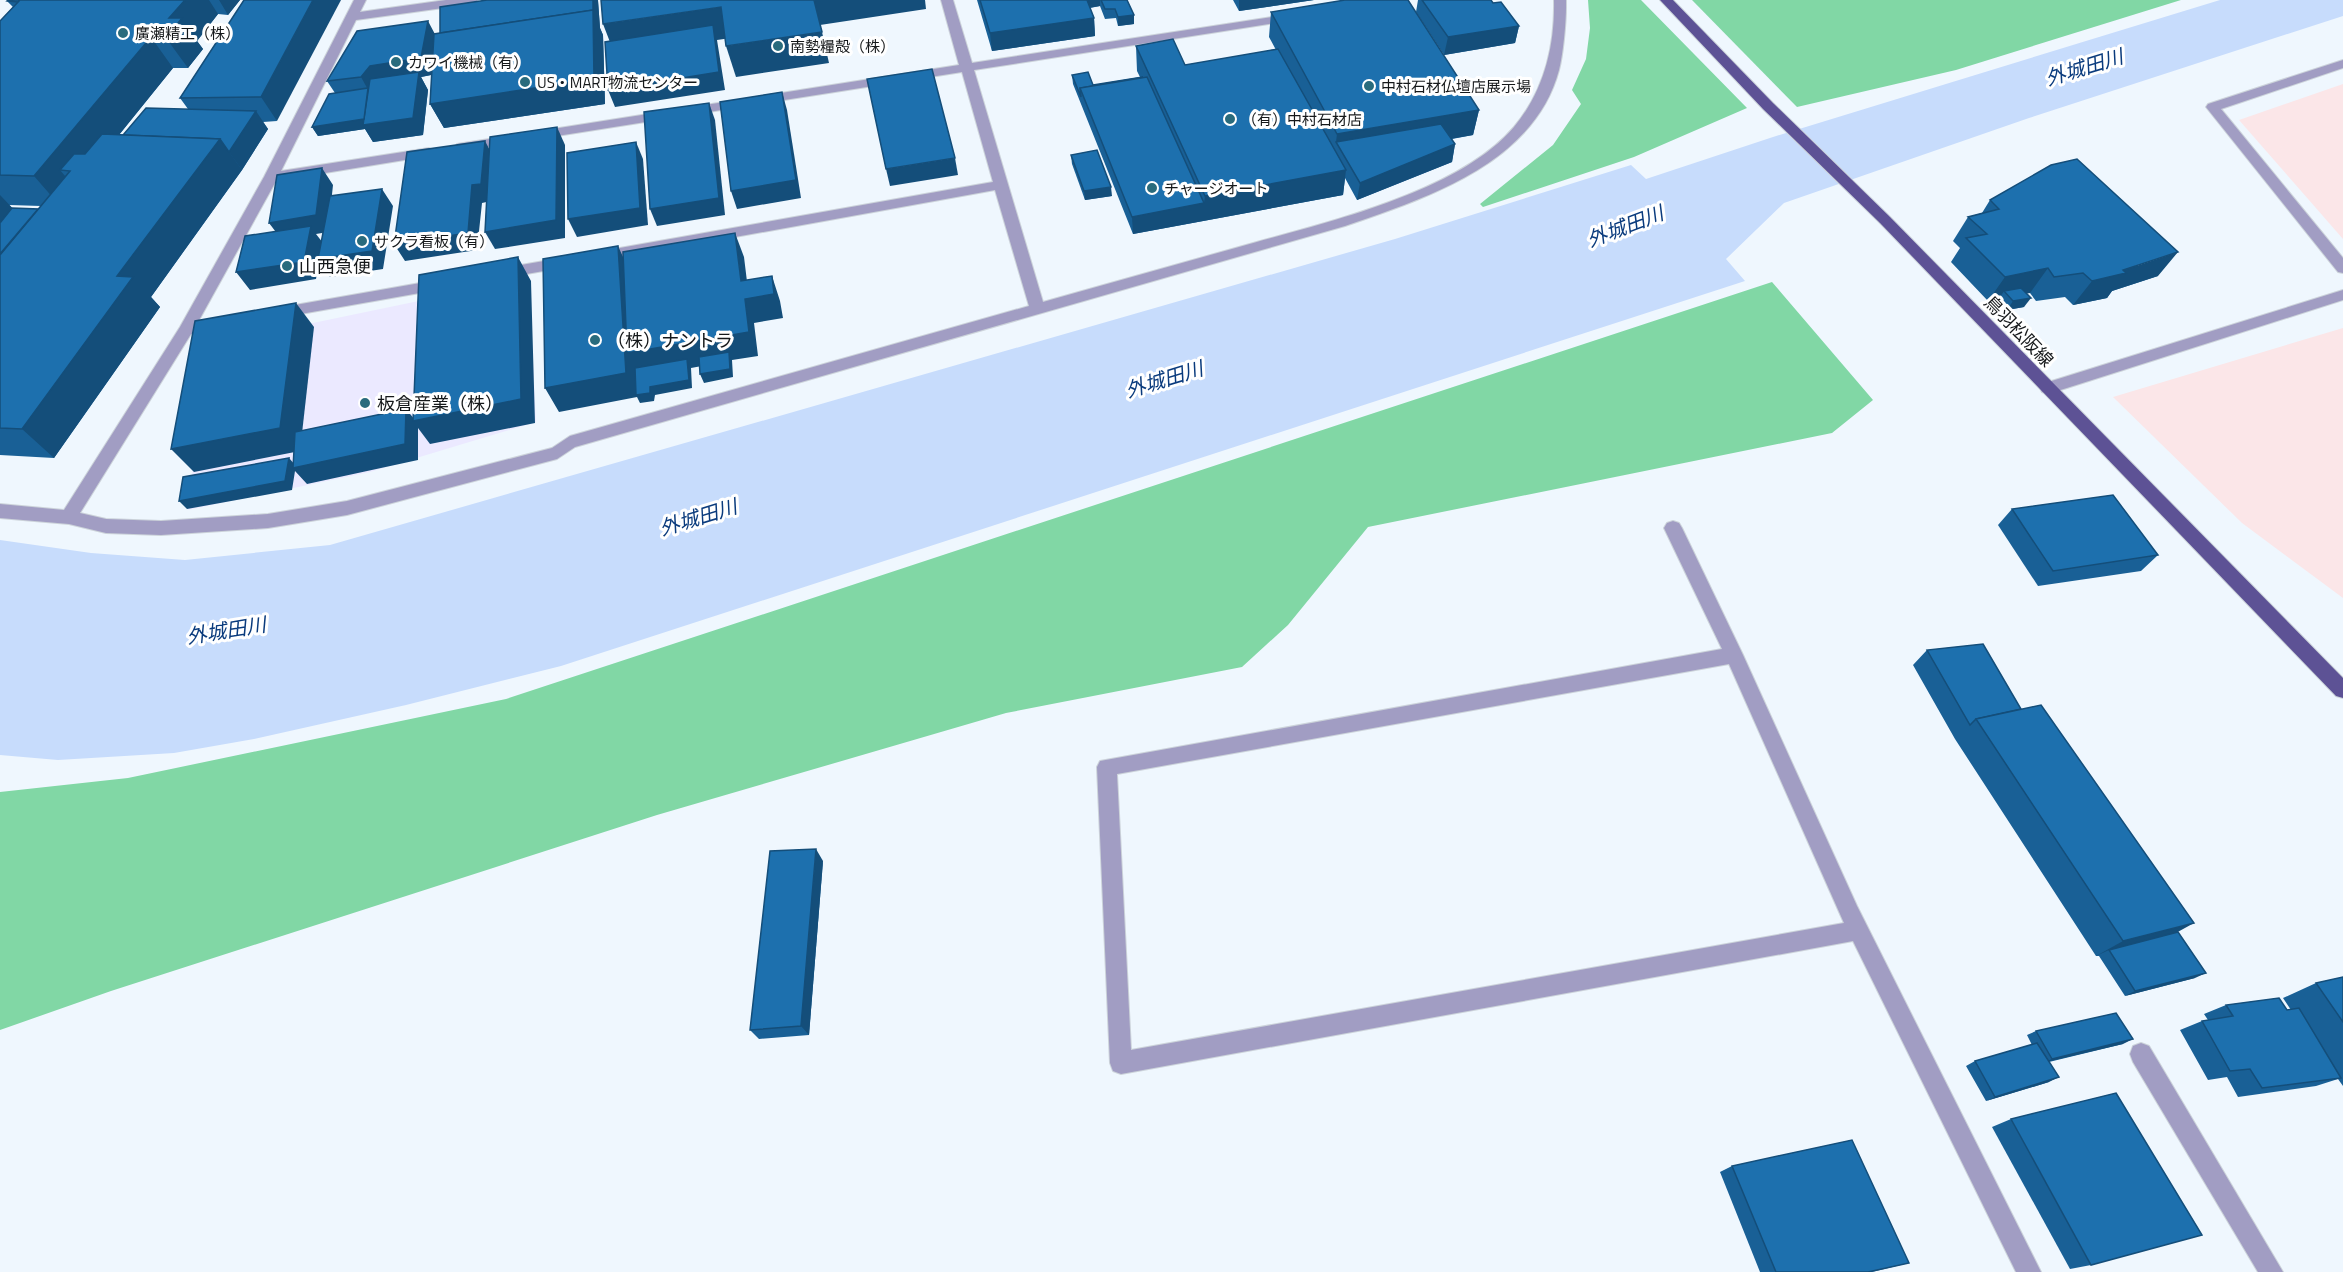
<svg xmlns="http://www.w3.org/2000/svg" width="2343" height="1272" font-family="'Titillium Web','Noto Sans JP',sans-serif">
<rect width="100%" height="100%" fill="#eff7fe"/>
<g fill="#fbe6e8">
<polygon points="2343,84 2343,239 2239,120"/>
<polygon points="2343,328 2343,598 2242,523 2113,397"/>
</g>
<polygon fill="#ebe9ff" points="529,278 536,422 370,472 188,510 207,345"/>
<g fill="#81d7a5">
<polygon points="1588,0 1641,0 1747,108 1634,157 1483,207 1480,204 1553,145 1581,104 1572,90 1586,59 1590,28"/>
<polygon points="1692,0 2181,0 1956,70 1797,107"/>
<polygon points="1772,282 1873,400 1832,433 1368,527 1288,625 1242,667 1006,713 657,815 111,991 0,1030 0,792 128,778 506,699"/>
</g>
<polygon fill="#c7dcfc" points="2220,0 2343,0 2343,16 2029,118 1784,203 1726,259 1745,281 561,666 406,705 254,739 174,753 58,760 0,755 0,540 91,553 185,560 330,545 1395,239 1631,165 1646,179 1773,137"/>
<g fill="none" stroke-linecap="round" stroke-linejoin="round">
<defs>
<g id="street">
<path d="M 354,0 L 366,0 L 360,12 L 446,0 L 478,0 L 472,4 L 356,20 L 281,171 L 429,148 L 436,152 L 429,156 L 276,181 L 198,322 L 219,319 L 224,320 L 227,324 L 224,328 L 191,334 L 80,513 L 106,519 L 161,521 L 268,514 L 347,501 L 552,448 L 570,436 L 1029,306 L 995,190 L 597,262 L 590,257 L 597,252 L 993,182 L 962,72 L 462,151 L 457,150 L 455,147 L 457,144 L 959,65 L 941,0 L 953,0 L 972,63 L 1298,13 L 1300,16 L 1294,20 L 974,70 L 1043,302 C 1108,284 1174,265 1239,247 C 1322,223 1457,194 1514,127 C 1544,91 1555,46 1554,0 L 1566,0 L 1566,7 C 1566,23 1563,55 1559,70 C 1534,164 1426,198 1345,226 L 575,447 L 557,459 L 347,515 L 268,528 L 161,535 L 106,533 L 69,524 L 0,518 L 0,504 L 64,510 L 180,327 L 264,177 Z"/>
<polygon points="2343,60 2343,68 2221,109 2343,258 2343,273 2338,272 2206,107 2208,104"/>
<polygon points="567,257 572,258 574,262 572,266 503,278 496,273 503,268"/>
<polygon points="443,279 448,280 450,284 448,288 278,318 270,313 278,308"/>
<polygon points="2343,290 2343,300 2048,394 2042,392 2040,388 2042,384"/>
<path d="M 1673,521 L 1679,523 L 1682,528 L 1743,655 L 1857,906 L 2041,1272 L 2016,1272 L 1853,941 L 1121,1074 L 1113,1071 L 1110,1063 L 1097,767 L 1100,761 L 1722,649 L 1664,528 L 1667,523 ZM 1729,664 L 1844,923 L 1131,1050 L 1117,774 Z"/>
<polygon points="2141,1043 2149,1046 2283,1272 2258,1272 2133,1062 2130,1054 2133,1046"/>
</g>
<polygon id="primary" points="1660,0 1673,0 1773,103 1890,217 2343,678 2343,698 2336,696 1880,223 1763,109"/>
</defs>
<use href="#street" stroke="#ccd3da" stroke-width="2"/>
<use href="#primary" stroke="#ccd3da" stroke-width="2"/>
<use href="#street" fill="#a19dc3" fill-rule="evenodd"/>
<use href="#primary" fill="#5d5295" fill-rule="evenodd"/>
</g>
<g fill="#196096" fill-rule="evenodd">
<path d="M 8,0 L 240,0 L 228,15 L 218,14 L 197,41 L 203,49 L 188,68 L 173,68 L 119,135 L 123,135 L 188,109 L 180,98 L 244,0 L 277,121 L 263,122 L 268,129 L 242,170 L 151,297 L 160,307 L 54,458 L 0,455 L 0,21 L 13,7 L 7,1 ZM 9,205 L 41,206 L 38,209 L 12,208 Z"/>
<polygon points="487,0 598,0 600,28 603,35 605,104 444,128 430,104 432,65 431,75 421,77 428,90 423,135 373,142 365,129 318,136 312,127 335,93 327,81 434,34 440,33"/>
<polygon points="977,0 1127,0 1134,15 1134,24 1118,26 1116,18 1105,19 1100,6 1090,8 1094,18 1095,36 992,51"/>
<polygon points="1233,0 1314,0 1239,11"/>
<polygon points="1418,0 1491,0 1493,3 1519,26 1515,43 1444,55 1416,12"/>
<polygon points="1271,12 1479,110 1473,135 1452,139 1455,144 1452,162 1357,200 1345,178 1343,195 1133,234 1073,84 1072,75 1093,85 1140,77 1137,71 1136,46 1185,65 1276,50 1269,37"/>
<polygon points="1071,155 1112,196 1085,200 1072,164"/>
<polygon points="1990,200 2158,276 2112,291 2107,298 2073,305 2065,297 2036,301 2030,293 2027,293 2024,307 2007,310 1998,300 1999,299 1988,301 1951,262 1960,248 1953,241 1968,217 1982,213"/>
<polygon points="2012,509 2158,555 2141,571 2038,586 1998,525"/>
<polygon points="1927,650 2021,709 2176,933 2195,978 2125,996 2099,956 2096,956 1955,739 1913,665"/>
<polygon points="823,861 809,1035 759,1039 750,1030"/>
<polygon points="2343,977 2343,1086 2338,1079 2316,1086 2238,1097 2227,1077 2208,1080 2180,1030 2202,1021 2208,1020 2204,1014 2226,1005 2287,1010 2291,1010 2283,998 2316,983"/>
<polygon points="2036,1031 2123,1044 2049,1062 2049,1082 1986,1101 1966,1066 1975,1061 2032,1045 2027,1035"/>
<polygon points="2011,1119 2091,1265 2070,1269 1992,1127"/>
<polygon points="1732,1166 1909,1263 1872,1272 1760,1272 1720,1172"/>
</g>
<g fill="#144e7a">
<polygon points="185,0 209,0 218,14 197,41 203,49 188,68 166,38 169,18"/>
<polygon points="219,0 240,0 228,15"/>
<polygon points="313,0 341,0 277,121 261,97"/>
<polygon points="593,0 598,0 598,1 600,28 603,35 605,104 444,128 430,104"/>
<polygon points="814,0 925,0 926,9 820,25"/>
<polygon points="1088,0 1100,0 1100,6 1088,8"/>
<polygon points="1239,0 1314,0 1239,11"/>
<polygon points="721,7 731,38 717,40 725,90 615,107 608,90 615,55 603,24"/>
<polygon points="1134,15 1134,24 1118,26 1118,17"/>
<polygon points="1094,18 1095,36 992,51 990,33"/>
<polygon points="428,21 437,38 431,75 421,77 428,90 423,135 373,142 365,129 318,136 312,127 371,95 361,77 370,66"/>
<polygon points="1519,26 1515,43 1444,55 1448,37"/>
<polygon points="822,32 829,63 736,77 726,46"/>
<polygon points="151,37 173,68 80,183 70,171 60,170 76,189 61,207 34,176"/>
<polygon points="782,92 787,110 801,198 737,209 731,191"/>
<polygon points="709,103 715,120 725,215 657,226 650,209"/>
<polygon points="1479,110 1473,135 1345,157 1336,142 1337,134"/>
<polygon points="256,111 268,129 242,170 229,152"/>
<polygon points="557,127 565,145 565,238 495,249 485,232"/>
<polygon points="220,139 242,170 151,297 160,307 54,458 22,429 117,276"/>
<polygon points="485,141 494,158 491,201 482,203 477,250 405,261 394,244 472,185"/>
<polygon points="636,142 643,159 648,225 577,237 568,219"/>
<polygon points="1455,144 1452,162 1357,200 1360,183"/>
<polygon points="955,158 958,175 890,186 886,169"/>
<polygon points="322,168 333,185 328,232 316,234 323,243 382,189 393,206 383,269 330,277 319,261 316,279 250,290 236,272 282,240 269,223"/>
<polygon points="1346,170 1343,195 1133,234 1132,217 1204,203 1205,196"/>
<polygon points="1111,187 1112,196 1085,200 1084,191"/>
<polygon points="0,195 21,217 0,243"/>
<polygon points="735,233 744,257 749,298 772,276 780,301 783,318 754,323 758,356 732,360 733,377 704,383 700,374 729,361 691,368 692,388 655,395 654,401 640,403 637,397 559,412 545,388 618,246 629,270 741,281"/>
<polygon points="2178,252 2158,276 2112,291 2107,298 2073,305 2092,281"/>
<polygon points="518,257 531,281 535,423 430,444 418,428 418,460 307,484 295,471 292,490 187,509 179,501 289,458 296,466 406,409 415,420"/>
<polygon points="2048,268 2030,293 2009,297 2004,291 1999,299 1988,301 2005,277"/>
<polygon points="2031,298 2024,307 2007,310 2013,301"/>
<polygon points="296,303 314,327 300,451 194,472 171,449"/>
<polygon points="816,849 823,861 809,1035 801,1026"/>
<polygon points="2194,923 2165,939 2109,950 2096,956 2123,941"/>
<polygon points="2206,973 2195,978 2125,996 2135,991"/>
<polygon points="2133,1039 2123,1044 2042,1063 2052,1059"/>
<polygon points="2059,1077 2049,1082 1986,1101 1995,1097"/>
</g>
<g fill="#1d70ae" stroke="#144e7a" stroke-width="1.5">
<polygon points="8,0 20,0 18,2 7,1"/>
<polygon points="20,0 185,0 169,18 182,18 166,38 151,37 34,176 0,175 0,21"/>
<polygon points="244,0 313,0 261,97 180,98"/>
<polygon points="487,0 593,0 593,10 440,33 440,7"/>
<polygon points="601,0 814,0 822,32 726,46 721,7 603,24"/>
<polygon points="980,0 1087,0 1094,18 990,33"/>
<polygon points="1101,0 1127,0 1134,15 1118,17 1115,9 1105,9"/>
<polygon points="1345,0 1408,0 1479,110 1337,134 1271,12"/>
<polygon points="1422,0 1491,0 1493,3 1501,2 1519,26 1448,37"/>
<polygon points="593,10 594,79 430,104 434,34"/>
<polygon points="428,21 421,58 370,66 361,77 327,81 357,31"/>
<polygon points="713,25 719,72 608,90 605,42"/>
<polygon points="1173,39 1185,65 1278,49 1346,170 1205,196 1136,46"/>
<polygon points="932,69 955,158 886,169 867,79"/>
<polygon points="419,72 413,118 363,125 370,79"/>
<polygon points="1088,72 1093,85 1143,77 1080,88 1081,97 1072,75"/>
<polygon points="1147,77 1204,203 1132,217 1080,88"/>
<polygon points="368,88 364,119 312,127 329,94"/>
<polygon points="782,92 796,180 731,191 720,102"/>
<polygon points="709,103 719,198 650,209 644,112"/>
<polygon points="146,108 256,111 229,152 220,139 123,135"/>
<polygon points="1441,124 1455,144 1360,183 1336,142"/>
<polygon points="557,127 556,220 485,232 490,137"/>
<polygon points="102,134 220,139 117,276 133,277 22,429 0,428 0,255 70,171 60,170 74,154 85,154"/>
<polygon points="485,141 481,184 472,185 468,233 394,244 407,152"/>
<polygon points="636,142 640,208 568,219 567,153"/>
<polygon points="1097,150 1111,187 1084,191 1071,155"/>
<polygon points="2077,159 2178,252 2123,270 2126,273 2092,281 2083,273 2054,277 2048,268 2005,277 1966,238 1987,234 1968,217 1999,209 1990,200 2051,165"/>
<polygon points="322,168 316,215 269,223 277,175"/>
<polygon points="382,189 372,251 318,259 330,196"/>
<polygon points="12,208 38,209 0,254 0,223"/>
<polygon points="311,226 304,262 236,272 245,236"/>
<polygon points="735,233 741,281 772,276 774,294 745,299 749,332 627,353 623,252"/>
<polygon points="618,246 626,373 545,388 543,259"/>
<polygon points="518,257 521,399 413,421 419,275"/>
<polygon points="2021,288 2031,298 2013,301 2004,291"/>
<polygon points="296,303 280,428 171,449 195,321"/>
<polygon points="729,352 730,369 700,374 699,357"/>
<polygon points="687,359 689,380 650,387 650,393 636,395 635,368"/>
<polygon points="406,409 405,444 293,468 295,432"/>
<polygon points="289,458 285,481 179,501 183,477"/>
<polygon points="2113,495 2158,555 2053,571 2012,509"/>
<polygon points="1983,644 2021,709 1976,719 1970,725 1927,650"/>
<polygon points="2041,705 2194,923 2123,941 1976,719"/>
<polygon points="816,849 801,1026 750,1030 770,851"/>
<polygon points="2178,932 2206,973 2135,991 2109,950"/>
<polygon points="2343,977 2343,1022 2316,983"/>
<polygon points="2279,998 2287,1010 2299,1008 2341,1078 2262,1088 2250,1069 2230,1071 2202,1021 2233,1016 2226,1005"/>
<polygon points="2116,1013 2133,1039 2052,1059 2036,1031"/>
<polygon points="2037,1043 2059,1077 1995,1097 1975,1061"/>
<polygon points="2116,1093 2202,1235 2091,1265 2011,1119"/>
<polygon points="1852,1140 1909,1263 1868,1272 1776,1272 1732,1166"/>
</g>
<g fill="#296b7d" stroke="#fff" stroke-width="2">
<circle cx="123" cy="33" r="6"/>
<circle cx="778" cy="46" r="6"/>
<circle cx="396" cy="62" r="6"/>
<circle cx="525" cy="82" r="6"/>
<circle cx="1369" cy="86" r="6"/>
<circle cx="1230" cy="119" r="6"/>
<circle cx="1152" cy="188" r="6"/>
<circle cx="362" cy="241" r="6"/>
<circle cx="287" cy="266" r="6"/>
<circle cx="595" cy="340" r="6"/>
<circle cx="365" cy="403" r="6"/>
</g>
<g text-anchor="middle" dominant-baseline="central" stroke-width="6" stroke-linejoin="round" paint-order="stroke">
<g font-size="15" fill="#15181a" stroke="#fff" text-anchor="start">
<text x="135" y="33">廣瀬精工（株）</text>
<text x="790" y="46">南勢糧殻（株）</text>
<text x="408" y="62">カワイ機械（有）</text>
<text x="537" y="82">US・MART物流センター</text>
<text x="1381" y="86">中村石材仏壇店展示場</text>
<text x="1242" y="119">（有）中村石材店</text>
<text x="1164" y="188">チャージオート</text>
<text x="374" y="241">サクラ看板（有）</text>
</g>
<g font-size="18" fill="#15181a" stroke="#fff" text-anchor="start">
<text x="299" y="266">山西急便</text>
<text x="607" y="340">（株）ナントラ</text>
<text x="377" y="403">板倉産業（株）</text>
</g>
<g font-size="18" fill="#15181a" stroke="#fff">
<text transform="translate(2019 331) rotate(46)">鳥羽松阪線</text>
</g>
<g font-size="20" font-style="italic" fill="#0a3b7d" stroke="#fff">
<text transform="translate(2084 67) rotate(-17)">外城田川</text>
<text transform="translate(1625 226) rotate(-21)">外城田川</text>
<text transform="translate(1164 379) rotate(-17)">外城田川</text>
<text transform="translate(698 517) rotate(-17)">外城田川</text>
<text transform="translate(226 630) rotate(-9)">外城田川</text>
</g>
</g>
</svg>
